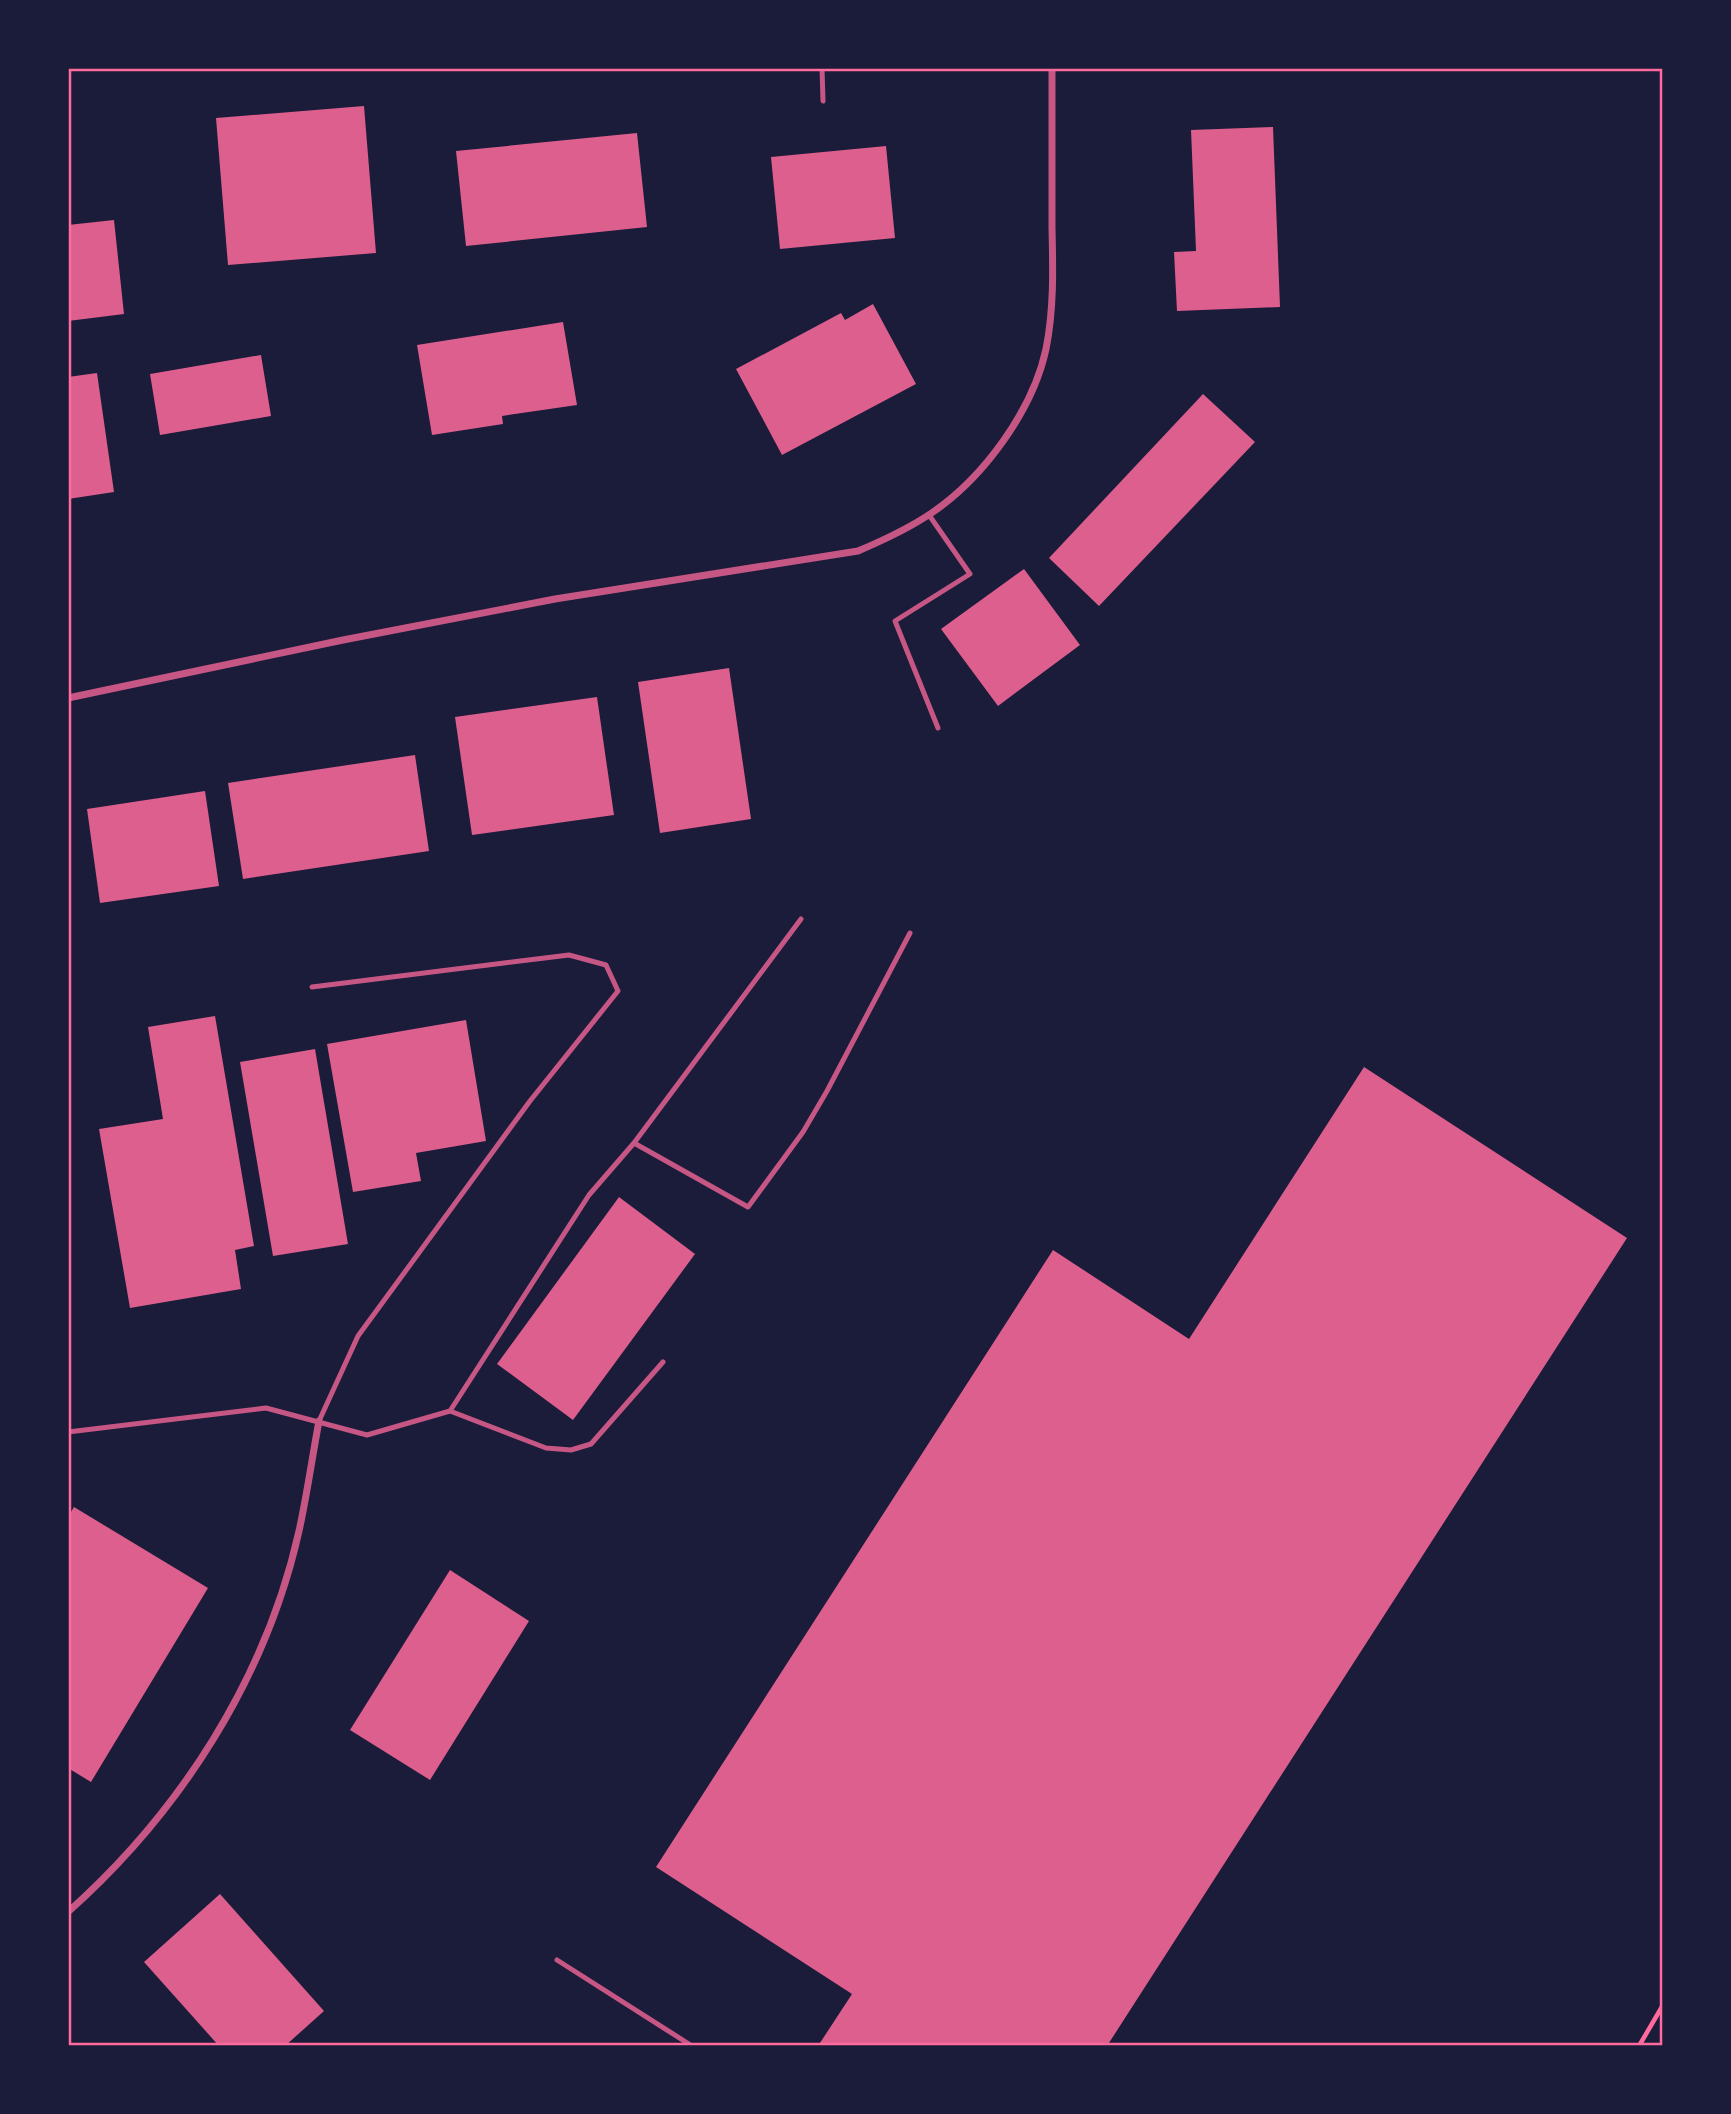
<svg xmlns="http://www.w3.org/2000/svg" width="1731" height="2114" font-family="'Work Sans',sans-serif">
<rect width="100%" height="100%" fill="#1b1b3a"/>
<g fill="#dd5f8e">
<polygon points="364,106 376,253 228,265 216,118"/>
<polygon points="1273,127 1280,307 1177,311 1174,252 1196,251 1191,130"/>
<polygon points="637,133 647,227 466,246 456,151"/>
<polygon points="886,146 895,238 780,249 771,157"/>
<polygon points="114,220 124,314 68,321 68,225"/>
<polygon points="873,304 916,384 782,455 736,369 841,313 845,320"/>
<polygon points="563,322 577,405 502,416 503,424 432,435 417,345"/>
<polygon points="261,355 271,416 160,435 150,374"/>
<polygon points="97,373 114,492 68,499 68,377"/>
<polygon points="1203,394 1255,442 1099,606 1049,558"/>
<polygon points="1024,569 1080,645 998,706 941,629"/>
<polygon points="729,668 751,819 660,833 638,682"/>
<polygon points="597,697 614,815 472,835 455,717"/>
<polygon points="415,755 429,851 243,879 228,783"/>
<polygon points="205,791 219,886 100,903 87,809"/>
<polygon points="215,1016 254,1246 235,1250 241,1289 130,1308 99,1129 163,1119 148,1027"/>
<polygon points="466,1020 486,1141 416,1153 421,1181 353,1192 327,1044"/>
<polygon points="315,1049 348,1244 273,1256 240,1062"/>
<polygon points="1364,1067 1627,1238 1107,2046 818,2046 852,1994 656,1867 1053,1250 1189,1339"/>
<polygon points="619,1197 695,1254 573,1420 497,1364"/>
<polygon points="74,1507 208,1588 91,1782 68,1768 68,1517"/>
<polygon points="450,1570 529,1621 430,1780 350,1730"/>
<polygon points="220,1894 324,2011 285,2046 219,2046 144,1962"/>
</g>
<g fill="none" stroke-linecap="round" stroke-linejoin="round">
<polyline stroke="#ff6b9d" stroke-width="4.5" points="1639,2046 1663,2005"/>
<g stroke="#c65784" stroke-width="5">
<polyline points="822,68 823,101"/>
<polyline points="929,515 970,574 895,621 938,728"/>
<polyline points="312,987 569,955 606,965 618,991 530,1101 358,1336 319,1421"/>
<polyline points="634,1143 748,1207 803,1132 827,1091 910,933"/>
<polyline points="450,1411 546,1448 571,1450 591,1444 663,1362"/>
<polyline points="68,1432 266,1408 367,1435 450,1411 589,1195 634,1143 801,919"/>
<polyline points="557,1960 692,2046"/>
</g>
<g stroke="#c65784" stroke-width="7">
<path d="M 68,698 L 343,640 L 555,599 L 858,551 C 884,540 910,528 933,512 C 984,477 1033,410 1046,349 C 1054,309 1053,269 1052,228 C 1052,174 1052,121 1052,68"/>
<path d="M 68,1912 C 180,1812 266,1679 299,1531 C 307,1495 312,1458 319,1421"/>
</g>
</g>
<rect width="1731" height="2114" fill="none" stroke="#1b1b3a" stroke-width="140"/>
<rect x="70" y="70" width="1591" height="1974" fill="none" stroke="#ff6b9d" stroke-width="2.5"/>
</svg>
